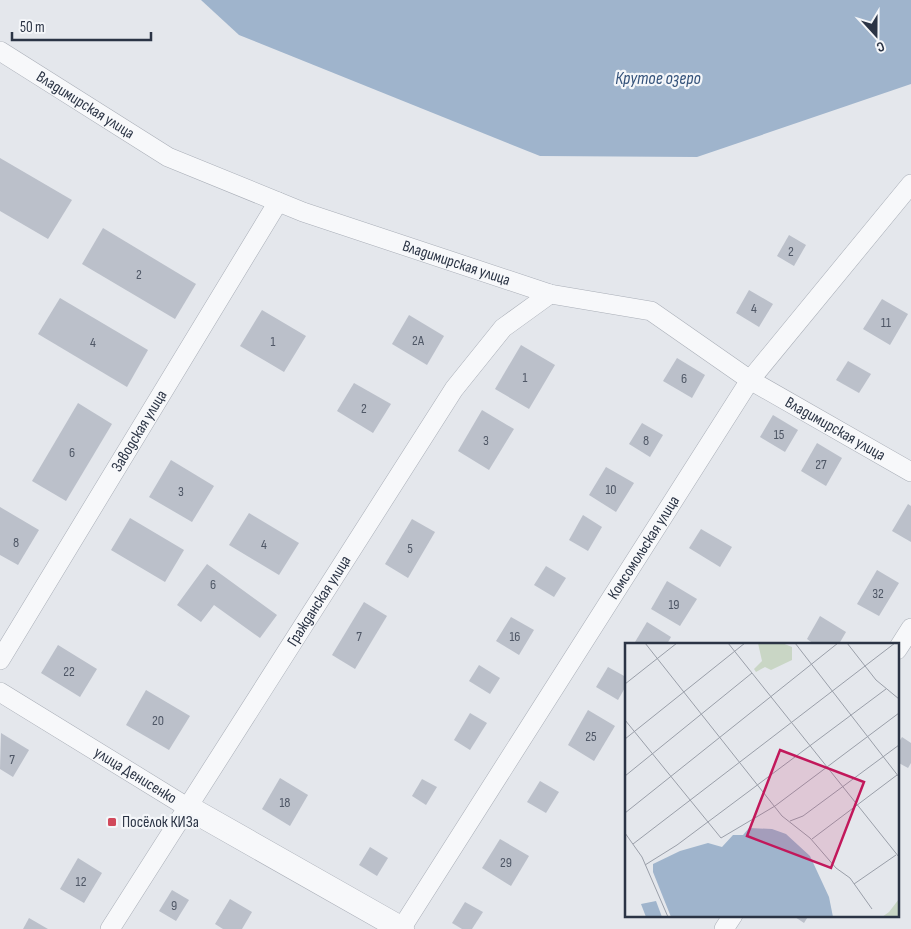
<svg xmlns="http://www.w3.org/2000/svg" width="911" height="929" font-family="'Sofia Sans Condensed',sans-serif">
<rect width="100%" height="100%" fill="#e4e7ec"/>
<polygon fill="#9fb4cc" points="201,0 911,0 911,84 697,157 540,156 239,35"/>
<g fill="#bbc0ca">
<polygon points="0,158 72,200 48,239 0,211"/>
<polygon points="103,228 196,284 175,319 82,264"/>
<polygon points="789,235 806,245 794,266 777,256"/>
<polygon points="749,290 773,304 759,327 736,313"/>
<polygon points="60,298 148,350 127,387 38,334"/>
<polygon points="882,299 908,314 890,345 863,329"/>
<polygon points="262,310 306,336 284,372 240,346"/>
<polygon points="409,315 444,336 427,365 392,344"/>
<polygon points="521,345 555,365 529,409 495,389"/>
<polygon points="677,358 705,375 692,398 663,381"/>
<polygon points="848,361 871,374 859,393 836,380"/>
<polygon points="354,383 391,404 373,433 337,411"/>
<polygon points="78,403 112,424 66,501 32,481"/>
<polygon points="482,410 514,429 489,470 458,451"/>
<polygon points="773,415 798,430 785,452 760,437"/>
<polygon points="642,423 663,435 650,457 629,444"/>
<polygon points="817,443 842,458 826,486 801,471"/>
<polygon points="171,460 214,486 192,522 149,497"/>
<polygon points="606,467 634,483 616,512 589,495"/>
<polygon points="908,504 911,506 911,542 892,531"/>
<polygon points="0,507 39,530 18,565 0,555"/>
<polygon points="249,513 299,543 279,575 229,545"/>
<polygon points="583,515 602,527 588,551 569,540"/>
<polygon points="130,518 184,550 165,582 111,550"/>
<polygon points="412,519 435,532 408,578 385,564"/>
<polygon points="701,529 732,547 720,567 689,548"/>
<polygon points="207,564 277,615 260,638 214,605 201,622 177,605"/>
<polygon points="546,566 566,578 554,597 534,585"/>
<polygon points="877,570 899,583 879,616 857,604"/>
<polygon points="667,581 697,599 680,626 651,609"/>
<polygon points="364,602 387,616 355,669 332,655"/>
<polygon points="820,616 846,632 839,644 814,644 807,639"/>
<polygon points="511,617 534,630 519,655 496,641"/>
<polygon points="647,622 671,637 667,644 639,644 635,642"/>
<polygon points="58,645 97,669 80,697 41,673"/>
<polygon points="479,665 500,678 490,694 469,681"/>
<polygon points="608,667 626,677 626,686 618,700 596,687"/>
<polygon points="146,690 190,716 169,750 126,725"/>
<polygon points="588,710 615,726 594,761 568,745"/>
<polygon points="470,713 487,723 470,750 454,740"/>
<polygon points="1,733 29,750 13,777 0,769"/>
<polygon points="902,737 911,743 911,763 908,768 897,762 897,745"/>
<polygon points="280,778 308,795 290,826 262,809"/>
<polygon points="422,779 437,787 426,805 412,796"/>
<polygon points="540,781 559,792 546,813 527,802"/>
<polygon points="500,839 529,856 511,886 482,868"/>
<polygon points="370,847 388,858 377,876 359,865"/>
<polygon points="78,858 102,873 84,903 60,889"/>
<polygon points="172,890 189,900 176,921 159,911"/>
<polygon points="230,899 252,912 242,929 223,929 215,924"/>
<polygon points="465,902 483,912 472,929 462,929 452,923"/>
<polygon points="792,915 809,915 804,923"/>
<polygon points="29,918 48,929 23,929"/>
</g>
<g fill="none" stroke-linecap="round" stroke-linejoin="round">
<defs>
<g id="minor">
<path id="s1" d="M 0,51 L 168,157 L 303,212 L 550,294 L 651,311 L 750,380 L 911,472"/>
<polyline points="897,650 911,628"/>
<path id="s2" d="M 0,660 L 278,202"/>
<path id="s3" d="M 0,692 L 187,807"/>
<path id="s4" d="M 110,929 L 454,389 L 503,328 L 550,294"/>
<path id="s5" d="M 401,929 L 750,380 L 911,184"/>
<polyline points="724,929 733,915"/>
</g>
<polyline id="tertiary" points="187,807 402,929"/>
</defs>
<use href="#minor" stroke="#a9aeb7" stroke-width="20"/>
<use href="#tertiary" stroke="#a9aeb7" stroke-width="25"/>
<use href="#minor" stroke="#f7f8fa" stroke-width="19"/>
<use href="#tertiary" stroke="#f7f8fa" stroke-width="24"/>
</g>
<rect fill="#d1495b" stroke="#f4f6f9" stroke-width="2" x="107" y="817" width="10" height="10" rx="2.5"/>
<g text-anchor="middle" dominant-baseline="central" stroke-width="4.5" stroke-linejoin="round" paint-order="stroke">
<g font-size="14" fill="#4f5766">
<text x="791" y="251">2</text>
<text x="139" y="274">2</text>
<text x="754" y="308">4</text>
<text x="886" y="322">11</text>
<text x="418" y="340">2А</text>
<text x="273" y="341">1</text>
<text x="93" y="342">4</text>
<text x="525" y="377">1</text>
<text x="684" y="378">6</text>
<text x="364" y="408">2</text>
<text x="779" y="434">15</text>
<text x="486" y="440">3</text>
<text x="646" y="440">8</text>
<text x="72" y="452">6</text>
<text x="821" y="464">27</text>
<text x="611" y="489">10</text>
<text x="181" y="491">3</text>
<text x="16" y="542">8</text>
<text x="264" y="544">4</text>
<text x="410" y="548">5</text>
<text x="213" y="584">6</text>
<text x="878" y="593">32</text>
<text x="674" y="604">19</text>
<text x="359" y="636">7</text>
<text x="515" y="636">16</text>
<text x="69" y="671">22</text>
<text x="158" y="720">20</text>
<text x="591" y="736">25</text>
<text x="12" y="759">7</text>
<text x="285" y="802">18</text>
<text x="506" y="862">29</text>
<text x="81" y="881">12</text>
<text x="174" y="905">9</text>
</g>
<g font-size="16" fill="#2b3445" stroke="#f4f6f9">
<text stroke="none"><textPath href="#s1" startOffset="101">Владимирская улица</textPath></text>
<text stroke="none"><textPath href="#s1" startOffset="506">Владимирская улица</textPath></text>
<text stroke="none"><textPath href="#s1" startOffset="926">Владимирская улица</textPath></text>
<text stroke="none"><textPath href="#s2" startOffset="268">Заводская улица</textPath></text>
<text stroke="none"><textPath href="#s5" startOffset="452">Комсомольская улица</textPath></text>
<text stroke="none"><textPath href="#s4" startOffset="389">Гражданская улица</textPath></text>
<text stroke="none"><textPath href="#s3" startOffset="159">улица Денисенко</textPath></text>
</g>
<g font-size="16" fill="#2b3445" stroke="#f4f6f9" text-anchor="start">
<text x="122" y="822">Посёлок КИЗа</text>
</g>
<g font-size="18" font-style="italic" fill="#34527a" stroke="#f4f6f9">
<text x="658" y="78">Крутое озеро</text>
</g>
</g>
<g transform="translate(625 643)">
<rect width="274" height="274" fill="#e4e7ec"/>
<path d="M 133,0 L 157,0 L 167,4 L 167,17 L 146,27 L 140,24 L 131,29 L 129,26 L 137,18 ZM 274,256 L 274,274 L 257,274 L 264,269 Z" fill="#c9d6c5"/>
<path d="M 124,185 L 147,186 L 161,191 L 185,213 L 204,254 L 208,274 L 46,274 L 28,229 L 28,221 L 55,208 L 83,200 L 97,204 L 108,192 L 118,192 ZM 31,258 L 37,274 L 21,274 L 16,261 Z" fill="#9fb4cc"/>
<path fill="none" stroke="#9a9fa9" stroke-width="1" d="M 20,0 L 157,173 L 185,195 L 211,225 L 225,235 L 247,266M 103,0 L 274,214M 170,0 L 274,134M 222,0 L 251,37 L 274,56M 0,41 L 52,0M 0,77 L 96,195 L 150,163 L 274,70M 0,96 L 120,0M 0,133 L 127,30M 0,170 L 213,0M 165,178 L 178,173 L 274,102M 0,190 L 17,214 L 43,274M 187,196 L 272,132M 8,201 L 270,0M 20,222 L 52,202 L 261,46M 229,241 L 271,212"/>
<path fill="#c2185b" fill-opacity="0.15" stroke="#c2185b" stroke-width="2.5" d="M 155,107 L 239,139 L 206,225 L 122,193 Z"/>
<rect width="274" height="274" fill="none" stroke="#2b3445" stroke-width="2.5"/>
</g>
<g transform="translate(876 35) rotate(159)" stroke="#f4f6f9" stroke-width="4" paint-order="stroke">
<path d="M0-4L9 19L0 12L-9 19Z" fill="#2b3445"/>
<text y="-8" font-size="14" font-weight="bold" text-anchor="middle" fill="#2b3445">С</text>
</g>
<path d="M12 32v8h139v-8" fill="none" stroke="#2b3445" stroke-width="2.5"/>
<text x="20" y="32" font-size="15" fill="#2b3445" stroke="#f4f6f9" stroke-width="4" paint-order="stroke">50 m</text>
</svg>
